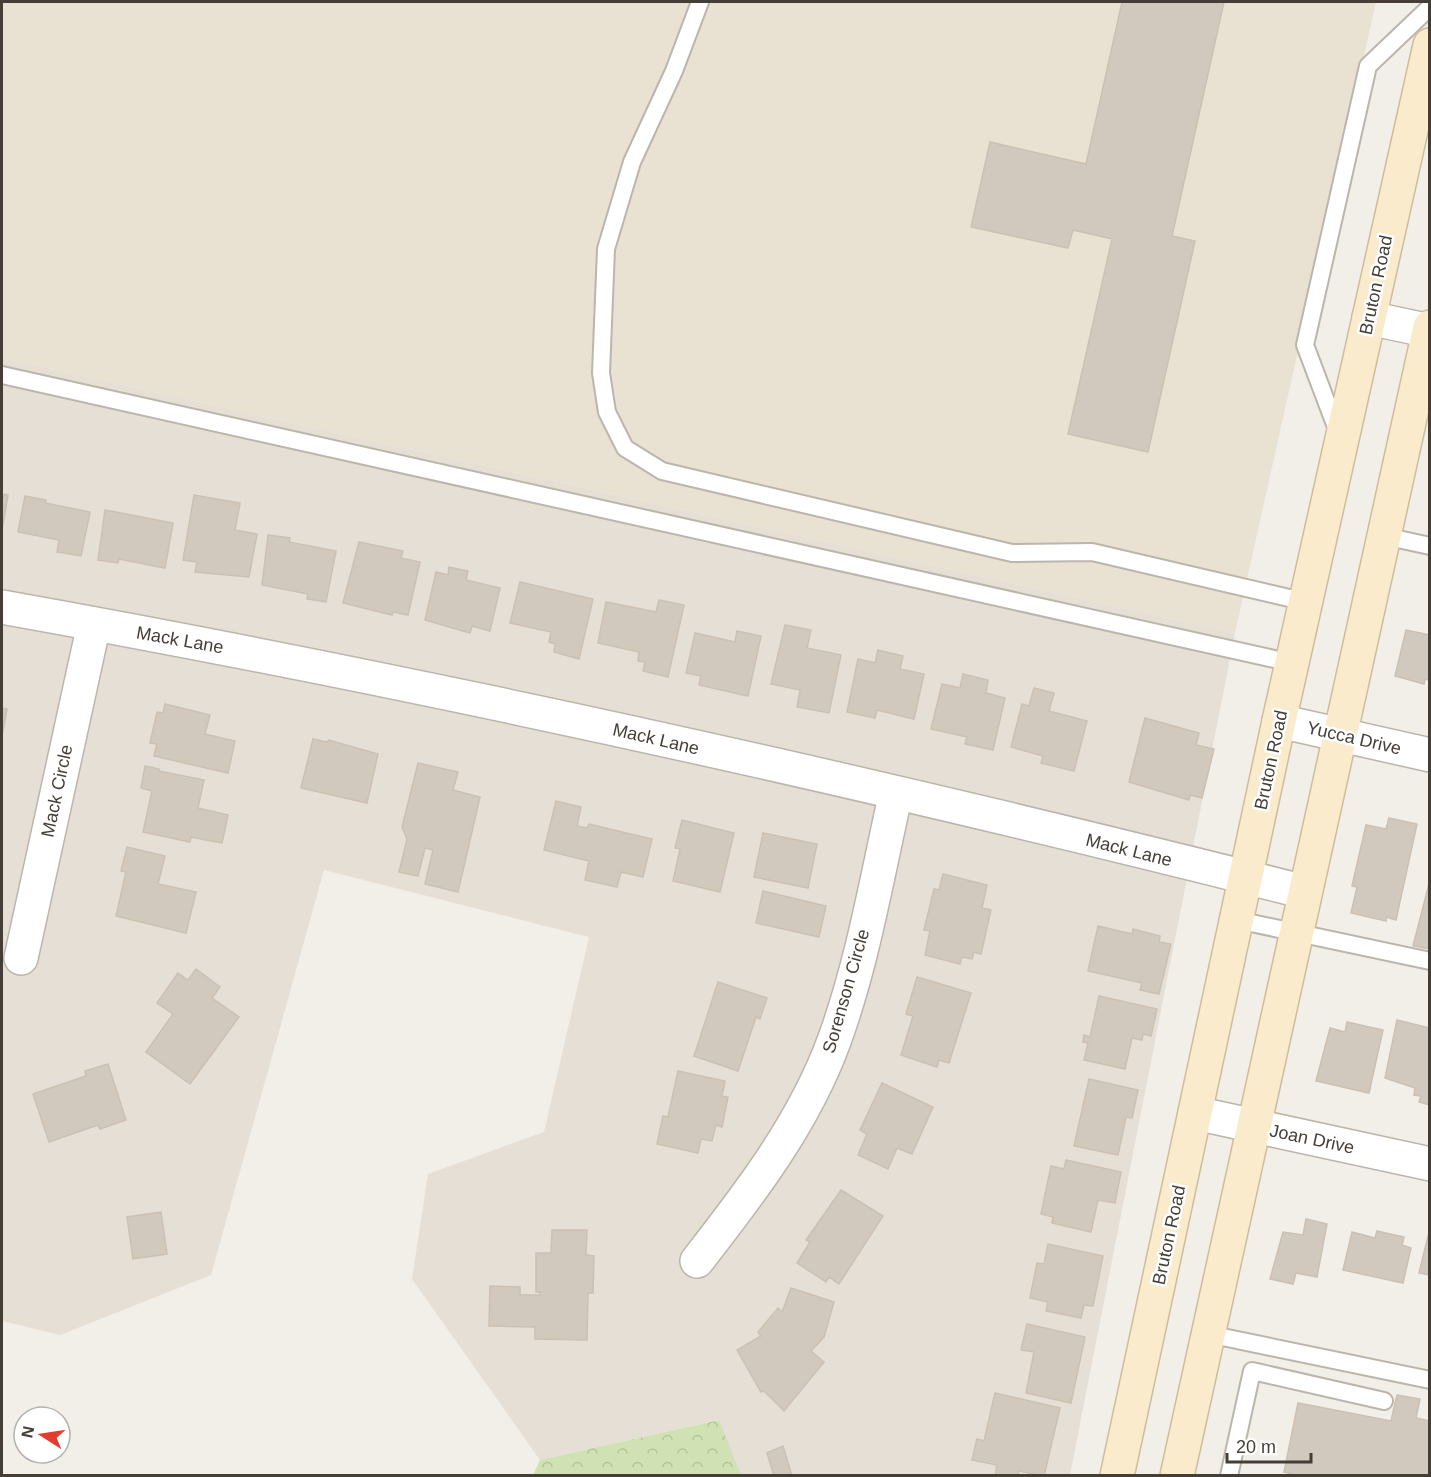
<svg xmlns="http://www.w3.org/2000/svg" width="1431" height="1477" font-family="Arial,sans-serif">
<defs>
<pattern id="forest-crowns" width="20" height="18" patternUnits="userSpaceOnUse" patternTransform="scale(1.5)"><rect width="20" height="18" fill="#d0e2b4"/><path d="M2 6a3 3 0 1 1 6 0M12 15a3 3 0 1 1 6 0" fill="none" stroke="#b4c39b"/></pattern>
</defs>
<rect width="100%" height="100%" fill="#f2eee8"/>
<polygon fill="#e5dfd6" points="2,358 1235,633 1070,1475 741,1475 718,1420 540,1460 412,1279 428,1174 544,1132 589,937 324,870 211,1275 60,1335 2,1321"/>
<polygon fill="#e9e2d3" points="2,2 1376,2 1235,633 2,358"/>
<polygon fill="url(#forest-crowns)" points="719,1420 741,1475 533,1475 540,1460"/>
<g fill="#d2c9be" stroke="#ccc0b2" stroke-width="1.5">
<polygon points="1122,2 1224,2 1172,236 1195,241 1148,452 1068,434 1112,239 1073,230 1068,248 971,227 990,142 1086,164"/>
<polygon points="2,494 8,495 2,530"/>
<polygon points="194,495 240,503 235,530 257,534 249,577 195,572 197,562 183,560"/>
<polygon points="25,496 46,500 45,503 90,512 81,556 57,552 59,540 18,532"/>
<polygon points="105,510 173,523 165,568 119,559 118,563 98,560"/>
<polygon points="268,535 290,538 289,542 336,551 326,602 307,599 308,594 262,585"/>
<polygon points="359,542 403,551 401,558 420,562 408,615 393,612 392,615 343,603"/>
<polygon points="449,567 468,571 466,580 500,588 490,631 472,626 470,633 425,620 436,572 448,575"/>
<polygon points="520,582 593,599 579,659 554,652 555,644 549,642 551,632 510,623"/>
<polygon points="659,600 684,605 668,677 643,671 645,662 638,661 639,652 598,643 606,602 656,612"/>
<polygon points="785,625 811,630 807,648 841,655 829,713 797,707 800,690 771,684"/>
<polygon points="1406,630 1430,635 1430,680 1425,679 1424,684 1395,676"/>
<polygon points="737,631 761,636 748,696 699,685 701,676 686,673 695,633 735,642"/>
<polygon points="878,650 903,656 900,669 924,674 914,719 877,710 875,718 847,712 858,659 875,663"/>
<polygon points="963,674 988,680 986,693 1005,698 993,750 965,744 967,737 931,729 942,684 960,688"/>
<polygon points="1034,688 1054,693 1049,711 1087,721 1074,771 1041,763 1043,756 1011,747 1022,704 1029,706"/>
<polygon points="165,704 210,715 205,734 235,741 228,773 154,756 157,744 150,743 157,712 163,713"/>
<polygon points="2,708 7,709 2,736"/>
<polygon points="1145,718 1199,733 1196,745 1214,749 1202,798 1190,795 1189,800 1129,782"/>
<polygon points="313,739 327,742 329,740 378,754 367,803 301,788"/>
<polygon points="418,763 458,772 453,790 480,797 458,892 425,884 433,850 425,848 418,876 399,872 407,839 402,827"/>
<polygon points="145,766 159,769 159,771 204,780 198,808 228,815 222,843 191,837 190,842 143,832 152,791 141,788"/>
<polygon points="556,801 581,807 577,826 587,828 589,824 652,839 643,877 621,872 617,887 585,880 589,861 544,850"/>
<polygon points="1389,818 1417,824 1396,920 1386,917 1386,921 1351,913 1357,887 1352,886 1366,825 1386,829"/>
<polygon points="682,820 734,833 720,892 673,881 680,849 675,848"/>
<polygon points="763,833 817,844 808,888 754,877"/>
<polygon points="127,847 165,856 158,884 196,892 186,933 116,916 126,872 121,871"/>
<polygon points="943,874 987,885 982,908 991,910 981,954 974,952 972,959 962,957 960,964 925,955 930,931 924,930 934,889 939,890"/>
<polygon points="1430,880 1430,949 1413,946"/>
<polygon points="763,891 826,906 819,937 756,923"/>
<polygon points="1098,926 1132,934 1133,929 1160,936 1159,942 1171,944 1159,994 1140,990 1142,983 1088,971"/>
<polygon points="196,969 220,987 212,998 239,1017 190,1084 146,1052 173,1014 157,1003 178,973 188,980"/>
<polygon points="917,977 971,993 949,1063 939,1060 937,1067 901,1055 913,1016 906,1014"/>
<polygon points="718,982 767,998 760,1019 756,1017 738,1071 694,1056"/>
<polygon points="1099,996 1157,1009 1151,1036 1143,1034 1142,1040 1132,1038 1125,1069 1084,1060 1088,1043 1083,1042 1084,1035 1090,1037"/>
<polygon points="1397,1020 1430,1028 1430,1105 1419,1102 1421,1096 1414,1095 1415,1088 1385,1078"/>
<polygon points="1347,1022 1383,1030 1369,1093 1316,1081 1330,1028 1345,1032"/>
<polygon points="108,1064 126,1120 100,1129 98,1125 49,1142 33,1094 86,1076 85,1071"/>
<polygon points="678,1071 725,1081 722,1096 728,1097 722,1127 716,1125 712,1141 701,1139 698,1153 657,1144 663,1116 668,1117"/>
<polygon points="1089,1079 1138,1090 1132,1118 1126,1117 1118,1155 1074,1146"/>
<polygon points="882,1083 933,1107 912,1154 897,1148 888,1169 858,1155 867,1134 860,1130"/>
<polygon points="1066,1160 1121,1172 1115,1203 1098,1200 1091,1232 1052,1223 1053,1217 1041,1214 1051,1166 1064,1169"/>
<polygon points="841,1190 883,1216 839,1284 829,1277 826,1282 797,1263 810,1242 806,1240"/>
<polygon points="161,1212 167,1254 133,1259 127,1217"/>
<polygon points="1306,1219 1327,1224 1317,1277 1296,1273 1293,1284 1270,1279 1283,1232 1303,1235"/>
<polygon points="552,1230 587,1230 586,1255 594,1256 593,1293 588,1293 587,1340 535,1339 535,1327 489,1326 490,1286 520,1287 520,1295 540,1295 540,1292 536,1292 536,1253 551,1253"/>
<polygon points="1377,1231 1404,1237 1402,1245 1411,1248 1403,1283 1343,1270 1352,1232 1375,1238"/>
<polygon points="1428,1236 1430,1236 1430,1275 1419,1273"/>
<polygon points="1048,1244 1103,1256 1093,1306 1084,1305 1081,1318 1046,1311 1048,1302 1030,1298 1037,1263 1044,1264"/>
<polygon points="791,1288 834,1302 824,1337 811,1351 824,1362 784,1411 764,1391 761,1392 737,1350 761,1336 758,1332 778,1308 782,1312"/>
<polygon points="1027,1324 1085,1337 1071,1403 1026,1393 1034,1352 1021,1350"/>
<polygon points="995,1393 1060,1408 1044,1476 1019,1471 1017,1476 995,1476 997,1465 972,1460 977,1439 984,1441"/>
<polygon points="1397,1395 1420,1399 1416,1418 1430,1421 1430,1476 1299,1476 1284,1472 1298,1403 1391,1421"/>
<polygon points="783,1446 792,1476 774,1476 767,1453"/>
</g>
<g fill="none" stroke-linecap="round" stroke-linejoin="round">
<defs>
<g id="lane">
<polyline points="700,2 674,71 632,162 606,249 601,373 607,412 625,448 662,471 1012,553 1092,552 1306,602"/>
<polyline points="2,375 1292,663"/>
<polyline points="1339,435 1305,345 1368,66 1430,7"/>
<polyline points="1384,536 1430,546"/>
<polyline points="1237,920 1430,961"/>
<polyline points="1208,1334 1430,1380"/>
<polyline points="1229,1476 1252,1371 1384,1401"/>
</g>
<g id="street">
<polyline points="1369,318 1430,331"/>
<path d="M 2,607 C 439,685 874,783 1305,892"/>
<polyline points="1279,721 1430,755"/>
<polyline points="21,958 94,624"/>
<polyline points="1195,1113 1430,1164"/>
<path d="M 697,1261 C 750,1193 804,1123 834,1041 C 863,962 877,876 896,793"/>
</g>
<g id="secondary">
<polyline points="1117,1476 1279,721 1430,45"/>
<polyline points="1177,1476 1430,327"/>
</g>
</defs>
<use href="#lane" stroke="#bcb5ab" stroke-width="20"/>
<use href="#street" stroke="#bcb5ab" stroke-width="36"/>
<use href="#secondary" stroke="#cdbd9c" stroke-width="36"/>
<use href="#lane" stroke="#fff" stroke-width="16"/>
<use href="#street" stroke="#fff" stroke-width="33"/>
<use href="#secondary" stroke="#f9ebcb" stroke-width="33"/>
</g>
<g text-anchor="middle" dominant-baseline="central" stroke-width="5" stroke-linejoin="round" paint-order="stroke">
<g font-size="18" fill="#443e37" stroke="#fff">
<text transform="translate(1376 285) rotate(-78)">Bruton Road</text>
<text transform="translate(180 640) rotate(10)">Mack Lane</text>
<text transform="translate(1354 738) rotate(13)">Yucca Drive</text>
<text transform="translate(656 739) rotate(13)">Mack Lane</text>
<text transform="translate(1271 760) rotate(-78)">Bruton Road</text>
<text transform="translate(57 791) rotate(-78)">Mack Circle</text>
<text transform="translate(1129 850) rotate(14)">Mack Lane</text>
<text transform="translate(846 991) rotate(-74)">Sorenson Circle</text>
<text transform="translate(1312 1139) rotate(12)">Joan Drive</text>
<text transform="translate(1169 1235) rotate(-78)">Bruton Road</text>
</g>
</g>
<rect width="1431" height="1477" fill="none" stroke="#443e37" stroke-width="6"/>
<g transform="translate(42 1435) rotate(282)"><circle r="28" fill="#ffffff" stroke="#b4b2af" stroke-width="1.5"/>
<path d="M0-4.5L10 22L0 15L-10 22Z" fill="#e33d2d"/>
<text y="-9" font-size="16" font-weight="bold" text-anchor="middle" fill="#443e37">N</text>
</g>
<path d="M1227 1453v9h84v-9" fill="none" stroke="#443e37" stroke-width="3"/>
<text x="1236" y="1453" font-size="18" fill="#443e37" stroke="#ffffff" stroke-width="4.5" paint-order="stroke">20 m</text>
</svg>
